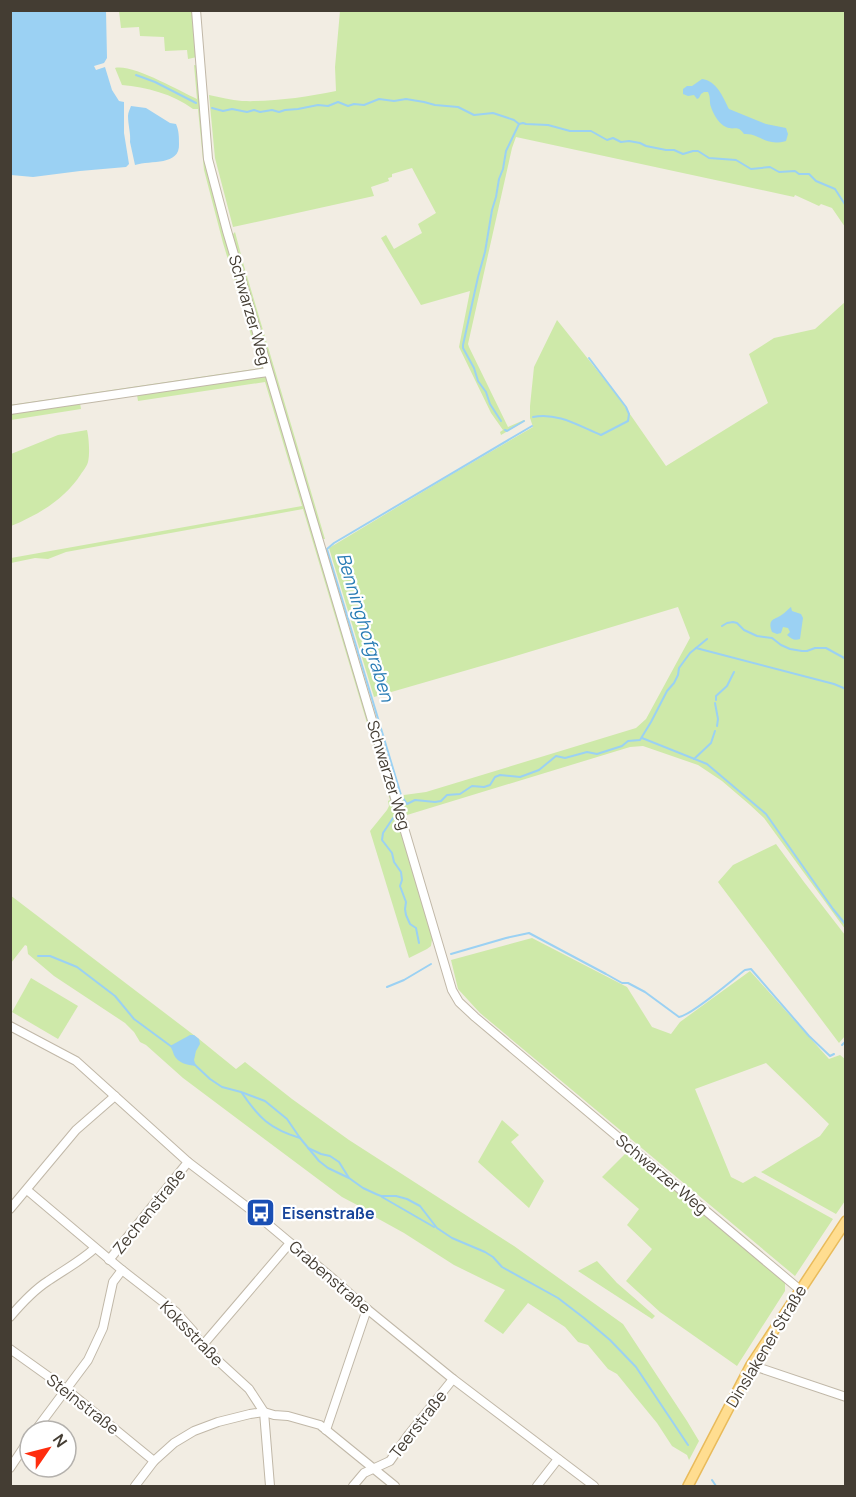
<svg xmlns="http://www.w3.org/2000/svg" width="856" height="1497" font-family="Manrope,sans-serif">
<rect width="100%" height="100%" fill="#f2ede3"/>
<g fill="#cee9a9">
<polygon points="119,11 193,11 197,57 188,59 187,50 165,51 164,37 140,36 139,27 121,28"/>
<path d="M 340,11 L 845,11 L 845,227 L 832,208 L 821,204 L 819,206 L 795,195 L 794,197 L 516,137 L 512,148 L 468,344 L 469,347 L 508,427 L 524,420 L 525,421 L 501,435 L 500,432 L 503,430 L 491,413 L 459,347 L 470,291 L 421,305 L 381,238 L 386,235 L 394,249 L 422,233 L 418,224 L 436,213 L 412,168 L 392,174 L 392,177 L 388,178 L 389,181 L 371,187 L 374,196 L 233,227 L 215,158 L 209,95 C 220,97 231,100 242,101 C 274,102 305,97 336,91 L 335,67 Z"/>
<path d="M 194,65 L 198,66 L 205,159 L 263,365 L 261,370 L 11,408 L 10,405 L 261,368 L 223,243 L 204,170 L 198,109 L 193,109 C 173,94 146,87 122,85 L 115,68 C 133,64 179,91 197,99 Z"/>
<polygon points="235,232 244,266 325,539 322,539 232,235"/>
<polygon points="845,302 845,929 764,818 750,805 722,781 698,765 643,746 630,747 407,815 402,800 404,795 426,792 636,728 646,719 690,638 678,607 509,658 374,697 329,548 449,476 533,427 530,418 530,406 534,367 557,320 616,394 666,466 768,403 749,354 774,338 815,329"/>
<polygon points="264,376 267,377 433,933 431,946 427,949 409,958 370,831 387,810 389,806 388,801 390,800 303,509 66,552 48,559 35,558 11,563 11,558 302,506 265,382 138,401 137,395"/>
<polygon points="80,403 81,409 11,420 10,413"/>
<path d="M 87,430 C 89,438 90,454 88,462 C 87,466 83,471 81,474 C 65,499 38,515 11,526 L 11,454 L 58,435 Z"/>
<polygon points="776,844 804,882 845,935 845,1036 839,1043 718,882 733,865"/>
<polygon points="10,895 199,1039 236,1069 245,1062 292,1099 349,1140 514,1246 623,1324 687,1421 699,1441 689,1460 687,1455 672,1446 657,1423 634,1395 617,1374 608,1369 588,1345 578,1342 565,1327 528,1303 503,1334 484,1321 505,1290 454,1265 404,1233 375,1217 374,1211 361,1207 342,1197 183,1078 146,1045 140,1042 134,1032 125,1023 54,976 28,954 27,946 25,945 11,963"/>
<polygon points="532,938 627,987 652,1027 671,1034 680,1022 750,971 829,1059 840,1055 845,1059 845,1201 836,1214 761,1172 820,1136 829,1124 766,1063 695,1089 731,1177 743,1183 755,1176 833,1219 795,1276 480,1013 458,989 451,960"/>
<polygon points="31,978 78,1006 58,1039 12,1012"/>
<polygon points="502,1120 519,1135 511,1142 544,1181 529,1208 478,1162"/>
<polygon points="628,1151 785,1282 785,1291 737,1366 660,1312 626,1281 652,1249 627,1225 639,1209 602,1177"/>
<polygon points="597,1261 617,1283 655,1316 652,1319 578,1271"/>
</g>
<g fill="#9bd1f3">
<polygon points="10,11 106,11 107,58 104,63 94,66 96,70 105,67 112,90 119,101 124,102 124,133 129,164 126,167 80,171 33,177 11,175"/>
<path d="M 702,79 C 717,81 723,97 729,109 L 766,124 L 786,128 L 788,134 L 786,141 C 764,147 761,133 744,134 C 737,124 735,131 726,127 C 720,125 713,114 711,107 C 709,102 711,98 708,92 L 704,92 L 701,94 L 699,98 L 697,99 L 694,95 L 688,96 L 683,94 L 683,89 L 687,86 L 692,86 Z"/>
<path d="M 131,106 L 146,108 L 170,123 L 176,124 C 179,131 179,137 179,144 C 180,166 151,160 135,165 L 130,142 C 131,134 128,125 128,116 C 128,112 130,109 131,106 Z"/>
<path d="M 791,607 L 792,611 L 801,614 L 803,618 L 800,639 C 794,641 792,639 787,635 L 790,632 L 788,628 L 783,627 L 781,633 L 777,634 L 772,632 C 767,618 775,620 783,614 C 786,612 788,609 791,607 Z"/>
<path d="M 190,1035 L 194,1035 L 199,1039 L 200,1044 L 196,1051 L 194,1060 L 196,1066 C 187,1065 178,1063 174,1055 C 173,1052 172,1049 170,1046 Z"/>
</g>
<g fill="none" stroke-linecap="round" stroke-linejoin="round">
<g stroke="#9bd1f3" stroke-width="2">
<polyline points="136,75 155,82 196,103"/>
<polyline points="212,108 223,111 232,109 247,112 254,110 260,112 272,110 279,112 285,110 298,109 318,105 328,106 338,102 348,106 354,104 364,105 379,99 394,101 406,99 424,102 435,105 458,107 474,115 493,113 514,120 519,124 523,123 526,124 548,125 570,131 591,131 607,140 613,138 621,142 629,141 640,143 646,146 666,150 674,150 683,154 693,151 698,151 709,158 736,160 751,169 770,167 779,172 795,171 799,174 809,174 816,181 835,189 846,206"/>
<path d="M 533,417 C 557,412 579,426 601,435 L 628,421 L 629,414 L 626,407 L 589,358"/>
<polyline points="501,421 490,404 486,392 478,381 474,368 463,348 463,345 478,277 485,252 492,210 496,197 499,179 503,169 506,151 519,124"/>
<polyline points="532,426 334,543 327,549 401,795 407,804 415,800 435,802 441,801 447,795 460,794 472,786 484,787 490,785 495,777 500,775 520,777 539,770 556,756 565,758 587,752 597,754 622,746 628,741 640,740 651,722 667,691 674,683 678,675 679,668 690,653 707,639"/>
<polyline points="505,430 507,431 524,421"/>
<polyline points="722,626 727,623 733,622 737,623 744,630 757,636 772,638 781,645 790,649 802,651 807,651 815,648 826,648 846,659"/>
<polyline points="696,648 834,684 846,689"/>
<polyline points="716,700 716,696 727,686 734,672"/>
<polyline points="715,703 718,719 717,726"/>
<polyline points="642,738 707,764 766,814 833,909 846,925"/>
<polyline points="694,759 711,743 715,731"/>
<polyline points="393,818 383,833 382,840 392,853 394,862 401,872 402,880 400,886 406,902 405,909 406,915 410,924 416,928 419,943"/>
<path d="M 451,954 L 506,938 L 529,933 L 606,974 L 622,983 L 628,983 L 645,992 L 679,1017 C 692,1015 732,980 745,970 L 751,969 L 809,1036 L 830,1056 L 834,1054"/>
<polyline points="38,956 50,956 77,967 115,996 134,1019 172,1047"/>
<polyline points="387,987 404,980 431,964"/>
<polyline points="842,1045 846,1041"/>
<polyline points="194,1064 210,1079 222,1087 241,1092 265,1101 287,1119 300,1138 319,1161 328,1168 349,1178"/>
<path d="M 242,1093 C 259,1118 270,1129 300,1138"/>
<polyline points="308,1148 321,1154 330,1156 339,1162 349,1178 363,1188 376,1194 381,1196 396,1196 407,1199 420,1206 437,1228 452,1238 485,1252 493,1257 502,1267 558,1298 584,1318 610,1340 636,1367 688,1445"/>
<polyline points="382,1197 434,1227"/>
<polyline points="712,1480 716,1486"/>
</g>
<defs>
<g id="minor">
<polyline points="196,10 208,159 227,231 452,990 459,1002 475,1017 799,1289"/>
<polyline points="10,410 268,372"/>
<polyline points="10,1026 76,1061 188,1162 251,1210 331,1277 367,1309 453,1379 594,1486"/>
<polyline points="27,1190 122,1270 176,1312 193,1331 202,1346 249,1389 264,1412 270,1486"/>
<polyline points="10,1209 76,1130 115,1096"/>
<polyline points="109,1260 188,1162"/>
<path d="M 10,1317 C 21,1304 34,1290 48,1281 C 64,1270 81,1261 95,1248"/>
<polyline points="202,1346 290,1243"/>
<polyline points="10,1349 66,1389 154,1461"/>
<polyline points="751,1365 846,1397"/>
<polyline points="326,1430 367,1309"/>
<polyline points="35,1431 88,1360 103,1328 113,1282 122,1270"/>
<polyline points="10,1468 30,1438"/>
<polyline points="135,1486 154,1461 174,1443 194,1431 218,1422 250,1414 264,1412 274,1415 288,1416 320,1425 395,1486"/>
<polyline points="353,1486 364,1473 390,1461 409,1434 453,1379"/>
<polyline points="537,1486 558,1459"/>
</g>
<polyline id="major" points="688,1486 751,1365 846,1221"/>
</defs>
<use href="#minor" stroke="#c1b8a8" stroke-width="10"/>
<use href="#major" stroke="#e9bb5b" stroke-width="12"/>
<use href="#minor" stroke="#fff" stroke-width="8"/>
<use href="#major" stroke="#ffdd90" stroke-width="9"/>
</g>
<defs>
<symbol id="bus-square" viewBox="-11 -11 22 22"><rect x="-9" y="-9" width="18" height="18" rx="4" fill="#1a4fb4" stroke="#fff"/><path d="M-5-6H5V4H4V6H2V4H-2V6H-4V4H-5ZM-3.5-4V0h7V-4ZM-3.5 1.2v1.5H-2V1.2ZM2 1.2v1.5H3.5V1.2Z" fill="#fff"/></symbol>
</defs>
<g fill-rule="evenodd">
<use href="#bus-square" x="244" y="1196" width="33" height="33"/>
</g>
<g text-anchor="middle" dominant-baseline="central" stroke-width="4.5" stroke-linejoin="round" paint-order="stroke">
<g font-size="16" fill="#443d33" stroke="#fff">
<text transform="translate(250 310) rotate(74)">Schwarzer Weg</text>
<text transform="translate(389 775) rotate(73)">Schwarzer Weg</text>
<text transform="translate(662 1174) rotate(40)">Schwarzer Weg</text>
<text transform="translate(149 1211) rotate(-51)">Zechenstraße</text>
<text transform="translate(330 1277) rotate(41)">Grabenstraße</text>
<text transform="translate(192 1333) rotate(46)">Koksstraße</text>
<text transform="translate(766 1346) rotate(-59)">Dinslakener Straße</text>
<text transform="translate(83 1404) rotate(38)">Steinstraße</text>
<text transform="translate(418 1424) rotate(-52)">Teerstraße</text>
</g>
<g font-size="16" font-weight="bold" fill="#164399" stroke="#fff" text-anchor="start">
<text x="282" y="1213">Eisenstraße</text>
</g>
<g font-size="18" font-style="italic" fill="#287cb5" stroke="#fff">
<text transform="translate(366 627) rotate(73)">Benninghofgraben</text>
</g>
</g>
<rect width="856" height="1497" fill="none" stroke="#443d33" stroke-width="24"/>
<g transform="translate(48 1449) rotate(55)"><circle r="28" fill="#ffffff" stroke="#b4b1ad" stroke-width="1.5"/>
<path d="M0-4.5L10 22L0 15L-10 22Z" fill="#ff2d0e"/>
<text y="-9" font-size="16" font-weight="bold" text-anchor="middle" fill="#443d33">N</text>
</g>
</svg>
